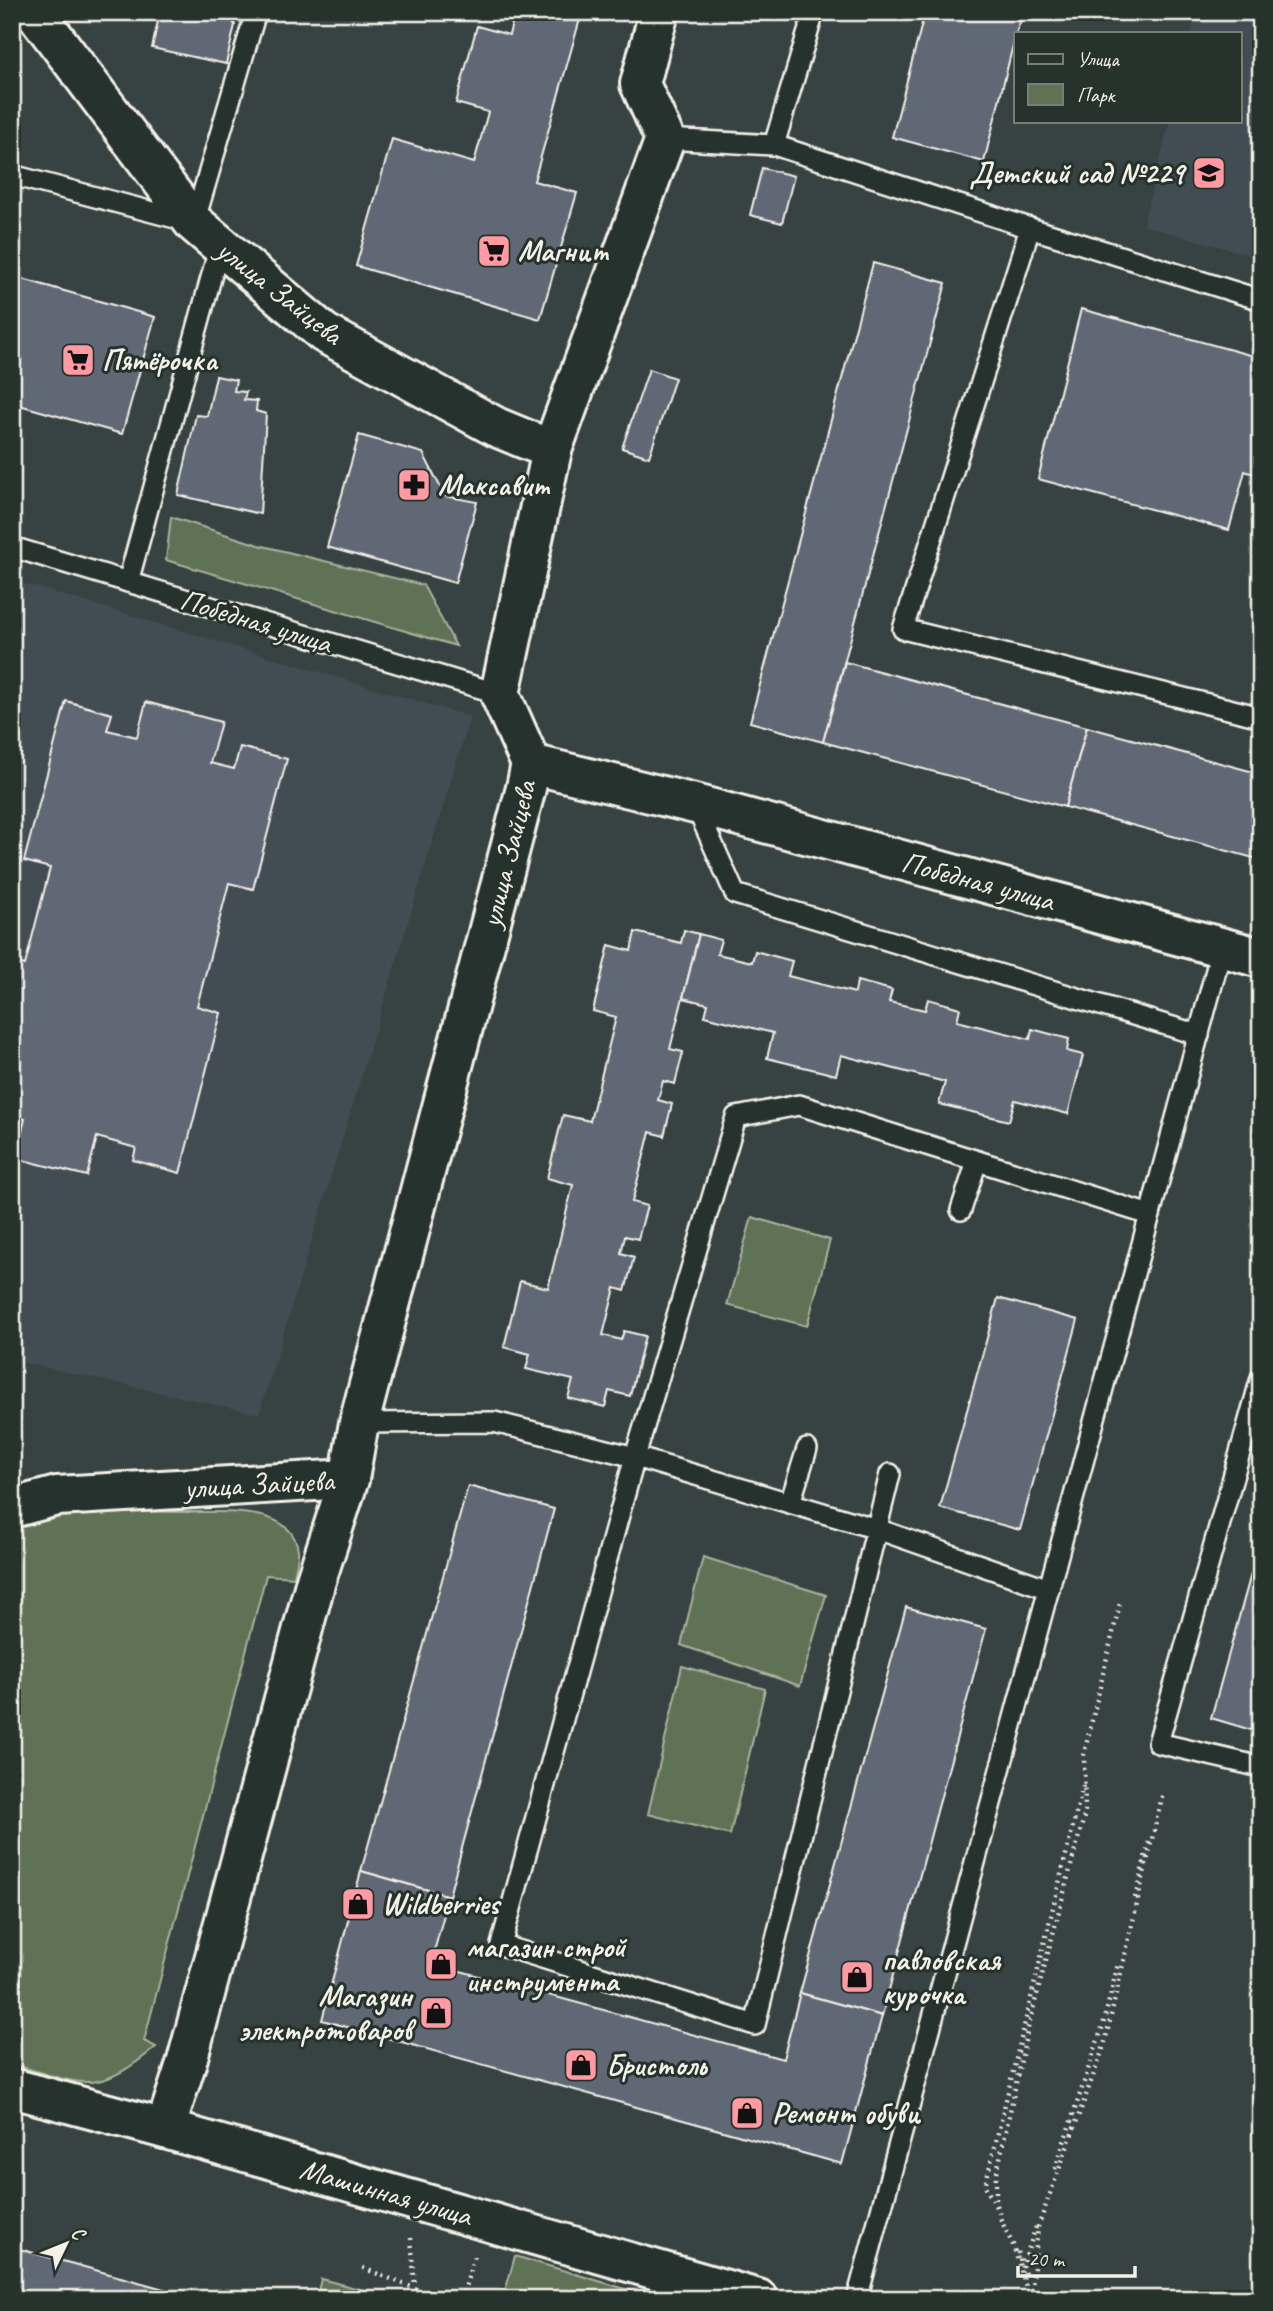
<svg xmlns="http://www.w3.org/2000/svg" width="1273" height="2311" font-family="Caveat,sans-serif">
<rect width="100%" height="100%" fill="#374343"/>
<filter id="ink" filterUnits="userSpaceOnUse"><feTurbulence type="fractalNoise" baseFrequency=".0143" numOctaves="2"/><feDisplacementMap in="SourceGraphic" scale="14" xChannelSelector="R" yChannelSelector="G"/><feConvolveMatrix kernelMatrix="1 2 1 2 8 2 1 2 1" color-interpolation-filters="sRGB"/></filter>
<g filter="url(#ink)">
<g fill="#434e52">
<polygon points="1197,12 1261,12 1261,258 1143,225 1170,121 1240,121 1240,33 1191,33"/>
<polygon points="12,580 470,717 259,1414 12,1360"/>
</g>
<g fill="#607254" stroke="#aab29e" stroke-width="2">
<polygon points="171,517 259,545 423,585 456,646 166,560"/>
<polygon points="752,1217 830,1240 807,1326 727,1305"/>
<path d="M 188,1512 C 220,1513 292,1504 298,1550 C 299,1558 295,1569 294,1577 L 266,1575 L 144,2041 L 156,2047 C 94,2098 83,2084 12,2064 L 12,1532 C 53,1503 138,1512 188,1512 Z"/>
<polygon points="703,1557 826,1595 800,1686 681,1645"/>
<polygon points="682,1666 765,1689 730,1835 648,1814"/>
<polygon points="515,2256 659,2299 503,2299"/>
<polygon points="321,2279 382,2295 391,2299 316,2299"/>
</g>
<g fill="#606775" stroke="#f4f1e8" stroke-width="2">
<polygon points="160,12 227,12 235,25 226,64 152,48"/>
<polygon points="515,12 582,12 534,181 577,193 540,319 356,266 392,139 474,163 488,112 456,103 477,26 509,35"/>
<polygon points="925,12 1024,12 1016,33 984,162 892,137"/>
<polygon points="762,168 794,176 782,223 750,215"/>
<polygon points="873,263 946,283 823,742 750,722"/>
<polygon points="12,276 155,317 122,434 12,403"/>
<polygon points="1081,309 1261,358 1261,470 1259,476 1245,471 1229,530 1038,479"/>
<polygon points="649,369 675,378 649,457 622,448"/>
<polygon points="216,376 236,380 234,391 246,392 244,400 257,401 256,411 266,414 260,514 178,495 196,415 207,416"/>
<polygon points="359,435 423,453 445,496 477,502 455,583 327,547"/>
<polygon points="845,662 1087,727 1065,807 823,742"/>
<polygon points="66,701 112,714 107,730 137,737 146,702 221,722 210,763 234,769 240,747 287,759 253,889 229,883 197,1006 221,1013 180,1173 133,1160 136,1148 97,1137 87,1176 15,1158 25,1119 12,1116 12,962 25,965 50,868 24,861"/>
<polygon points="1087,727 1261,774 1261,860 1065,807"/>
<polygon points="684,930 699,934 670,1049 683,1052 675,1084 663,1081 658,1100 672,1104 664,1136 650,1132 632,1202 647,1206 638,1239 625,1236 621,1253 634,1257 625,1291 615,1288 603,1335 621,1340 624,1331 645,1336 630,1396 609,1391 605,1407 568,1398 573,1380 526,1369 530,1354 504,1347 520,1281 548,1288 573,1185 547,1178 563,1115 590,1121 616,1017 593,1011 609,945 631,951 635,932 681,943"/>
<polygon points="699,934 721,940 717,954 752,962 755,951 792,961 788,976 855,993 857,981 892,990 889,1002 925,1010 928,999 960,1008 957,1021 973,1025 1030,1039 1032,1029 1069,1039 1067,1051 1083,1055 1068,1114 1015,1100 1009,1121 939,1104 945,1082 841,1055 836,1075 767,1058 773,1033 705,1016 708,1004 683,998"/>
<polygon points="998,1298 1078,1320 1020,1530 940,1508"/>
<polygon points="468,1486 554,1509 449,1896 361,1871"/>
<polygon points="1261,1538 1261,1733 1211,1718"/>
<polygon points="906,1607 986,1629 882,2016 800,1993"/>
<polygon points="361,1871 449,1896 431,1963 783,2059 800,1993 882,2016 842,2164 322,2020"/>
<polygon points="12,2247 200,2299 12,2299"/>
</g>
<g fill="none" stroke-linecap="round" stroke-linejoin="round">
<defs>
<g id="lane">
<polyline points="665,139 774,145 814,12"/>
<polyline points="774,145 1030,228 903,629 1261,717"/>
<polyline points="12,175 194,223 256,12"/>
<polyline points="1030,228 1261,300"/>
<polyline points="12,547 500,694"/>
<polyline points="128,582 220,245"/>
<polyline points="695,804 735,894 1199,1035"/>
<polyline points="961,1210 977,1161"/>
<polyline points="1261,1378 1158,1743 1261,1767"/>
<polyline points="359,1423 494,1422 635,1457 877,1529 1049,1589"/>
<polyline points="890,1474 755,2025 501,1945 635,1457 736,1117 799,1105 1150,1215"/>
<polyline points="790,1503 807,1449"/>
<polyline points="857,2299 1222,948"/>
</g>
<g id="street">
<polyline points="35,12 194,223 324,333 496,427 552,450 500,694 531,764 526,788 359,1423 349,1479 316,1580 187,2061 165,2129"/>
<polyline points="552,450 665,139 640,84 659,12"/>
<polyline points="531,764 695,804 1261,958"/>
<polyline points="12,1508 57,1496 349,1479"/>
<polyline points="12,2088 165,2129 758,2299"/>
</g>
</defs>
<use href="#lane" stroke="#f4f1e8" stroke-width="24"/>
<use href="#street" stroke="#f4f1e8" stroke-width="44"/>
<g stroke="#f4f1e8" stroke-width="4.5" stroke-dasharray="2 5" stroke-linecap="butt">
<polyline points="1135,1898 1149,1842"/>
<polyline points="1055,2169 1103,2025 1118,1964"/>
<polyline points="996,2207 985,2186 1083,1785"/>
<polyline points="411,2238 415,2286"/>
<polyline points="1018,2252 1025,2274"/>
<polyline points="1024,2262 1037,2224"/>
<polyline points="363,2268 442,2299"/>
<polyline points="1031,2297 1038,2227 1104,2046 1163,1792"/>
<polyline points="462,2299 474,2256"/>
<polyline points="1030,2299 1013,2245 1001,2220 996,2201 996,2177 1027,2032 1085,1813 1084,1754 1120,1603"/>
</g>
<use href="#lane" stroke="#26332d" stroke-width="19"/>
<use href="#street" stroke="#26332d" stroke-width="38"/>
</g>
</g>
<defs>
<symbol id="school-square" viewBox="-11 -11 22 22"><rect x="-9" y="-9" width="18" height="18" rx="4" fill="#ff9aa2" stroke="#26332d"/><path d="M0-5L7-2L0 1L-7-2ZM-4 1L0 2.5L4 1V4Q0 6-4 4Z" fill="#111"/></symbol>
<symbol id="supermarket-square" viewBox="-11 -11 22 22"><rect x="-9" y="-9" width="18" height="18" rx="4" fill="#ff9aa2" stroke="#26332d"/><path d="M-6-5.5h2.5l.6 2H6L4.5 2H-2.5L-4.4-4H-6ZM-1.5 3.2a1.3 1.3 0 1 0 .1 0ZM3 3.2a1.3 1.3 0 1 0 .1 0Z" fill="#111"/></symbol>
<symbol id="pharmacy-square" viewBox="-11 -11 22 22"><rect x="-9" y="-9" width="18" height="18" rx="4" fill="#ff9aa2" stroke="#26332d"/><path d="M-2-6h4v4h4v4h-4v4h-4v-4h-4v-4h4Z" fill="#111"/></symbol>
<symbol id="shop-square" viewBox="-11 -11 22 22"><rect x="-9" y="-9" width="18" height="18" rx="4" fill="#ff9aa2" stroke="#26332d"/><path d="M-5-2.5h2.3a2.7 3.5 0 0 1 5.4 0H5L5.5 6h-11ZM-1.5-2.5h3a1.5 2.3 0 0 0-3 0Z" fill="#111"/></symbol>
</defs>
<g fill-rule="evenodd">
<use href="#school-square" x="1190" y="154" width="38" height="38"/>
<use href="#supermarket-square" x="475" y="232" width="38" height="38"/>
<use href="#supermarket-square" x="59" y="341" width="38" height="38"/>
<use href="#pharmacy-square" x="395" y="466" width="38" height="38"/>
<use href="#shop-square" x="339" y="1885" width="38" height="38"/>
<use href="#shop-square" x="422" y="1945" width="38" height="38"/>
<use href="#shop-square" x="838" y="1958" width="38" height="38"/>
<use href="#shop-square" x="417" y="1994" width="38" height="38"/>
<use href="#shop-square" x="562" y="2046" width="38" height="38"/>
<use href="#shop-square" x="728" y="2094" width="38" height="38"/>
</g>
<g text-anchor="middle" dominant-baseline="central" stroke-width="6" stroke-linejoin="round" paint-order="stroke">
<g font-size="30" font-weight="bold" fill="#f4f1e8" stroke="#26332d" text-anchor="start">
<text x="1184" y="173" text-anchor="end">Детский сад №229</text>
<text x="518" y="251">Магнит</text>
<text x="102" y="360">Пятёрочка</text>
<text x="438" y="485">Максавит</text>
<text x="382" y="1904">Wildberries</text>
<text x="466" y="1947">магазин строй<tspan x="466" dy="34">инструмента</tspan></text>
<text x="882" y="1960">павловская<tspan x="882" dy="34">курочка</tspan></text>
<text x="412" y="1996" text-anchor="end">Магазин<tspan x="412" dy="34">электротоваров</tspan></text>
<text x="606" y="2065">Бристоль</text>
<text x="772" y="2113">Ремонт обуви</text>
</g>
<g font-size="30" fill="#f4f1e8" stroke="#26332d">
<text transform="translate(280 292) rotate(38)">улица Зайцева</text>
<text transform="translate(256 621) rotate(17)">Победная улица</text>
<text transform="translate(508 854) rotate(-76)">улица Зайцева</text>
<text transform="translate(978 881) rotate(15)">Победная улица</text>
<text transform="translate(259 1484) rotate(-3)">улица Зайцева</text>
<text transform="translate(386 2192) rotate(16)">Машинная улица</text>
</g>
</g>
<rect width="1273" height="2311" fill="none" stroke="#26332d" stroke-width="42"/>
<rect x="21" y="21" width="1231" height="2269" fill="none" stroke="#f4f1e8" stroke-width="2.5" filter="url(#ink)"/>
<rect x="1014" y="32" width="228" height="91" fill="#26332d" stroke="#787f78" stroke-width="2"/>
<rect x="1028" y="54" width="35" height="10" fill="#26332d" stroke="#787f78" stroke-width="2"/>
<text x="1077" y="66" font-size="21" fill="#f4f1e8">Улица</text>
<rect x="1028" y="84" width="35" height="21" fill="#607254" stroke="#787f78" stroke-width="2"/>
<text x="1077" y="102" font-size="21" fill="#f4f1e8">Парк</text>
<g transform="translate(66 2244) rotate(47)" stroke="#26332d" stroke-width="5" paint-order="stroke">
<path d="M0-5L12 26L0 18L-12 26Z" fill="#f4f1e8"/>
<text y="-10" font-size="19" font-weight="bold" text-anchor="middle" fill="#f4f1e8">С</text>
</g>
<path d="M1018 2266v10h117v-10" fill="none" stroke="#f4f1e8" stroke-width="3.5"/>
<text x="1028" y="2266" font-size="21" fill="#f4f1e8" stroke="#26332d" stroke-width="5" paint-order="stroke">20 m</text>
</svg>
